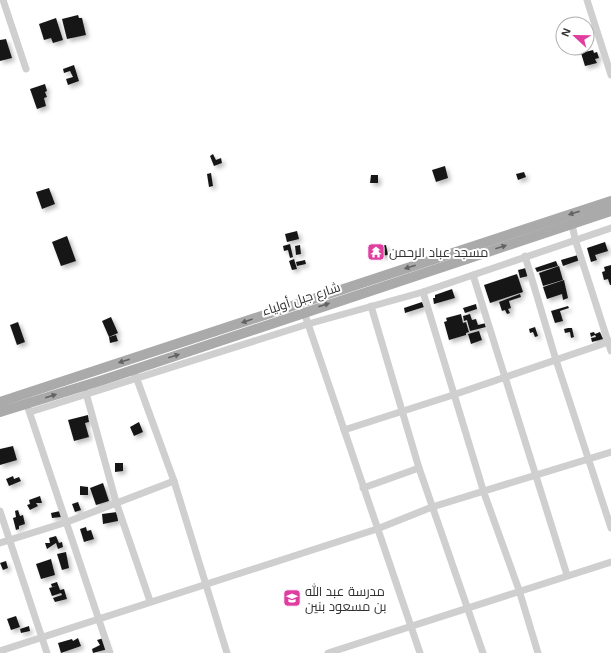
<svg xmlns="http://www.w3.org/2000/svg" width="611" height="653" font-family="Arial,Cairo,sans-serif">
<defs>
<filter id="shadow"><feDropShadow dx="3" dy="3" stdDeviation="2" flood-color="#0004"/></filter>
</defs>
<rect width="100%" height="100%" fill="#fff"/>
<g fill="#191919" filter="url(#shadow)">
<polygon points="78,15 79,18 82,18 86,35 67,39 62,19"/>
<polygon points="56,18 63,40 53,43 51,38 44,40 39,24"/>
<polygon points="6,39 12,58 0,61 0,40"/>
<polygon points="593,50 594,53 597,52 599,58 595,59 597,63 585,66 581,53"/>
<polygon points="74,65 79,81 68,85 66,79 73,77 70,71 64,73 63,69"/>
<polygon points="45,84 47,91 45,92 47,97 44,98 46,106 37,109 30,89"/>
<polygon points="213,154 216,160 221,158 222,163 214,166 210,156"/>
<polygon points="445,166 448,178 436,182 432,170"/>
<polygon points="524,172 526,177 518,180 516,174"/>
<polygon points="211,173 213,186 209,187 207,174"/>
<polygon points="371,175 378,175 378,183 370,183"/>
<polygon points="49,188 55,204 42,209 36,192"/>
<polygon points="297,231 299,239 287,242 285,234"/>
<polygon points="67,236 76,261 61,266 52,242"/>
<polygon points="605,242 608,251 595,255 597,260 591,262 587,248"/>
<polygon points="290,244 293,257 290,258 288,250 284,251 283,246"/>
<polygon points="300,245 301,254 296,255 295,246"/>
<polygon points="386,245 388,255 379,256 377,247"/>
<polygon points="578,255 580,260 563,266 561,260"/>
<polygon points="294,259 297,269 292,270 289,261"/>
<polygon points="305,260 306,264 297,266 296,262"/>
<polygon points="556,261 558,266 537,272 535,268"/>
<polygon points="611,265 611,285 610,285 608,279 604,280 602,272 605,271 604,267"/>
<polygon points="559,266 563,280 543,286 539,273"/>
<polygon points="526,268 528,276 520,278 518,270"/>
<polygon points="517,274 523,292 490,303 484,285"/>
<polygon points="564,280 568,298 563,300 562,294 547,299 543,287"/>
<polygon points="452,289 455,298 434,304 433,298 435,298 435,295"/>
<polygon points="520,294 521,297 509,301 511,308 508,309 510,313 507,314 505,310 502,311 499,302"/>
<polygon points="422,302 424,307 405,313 404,308"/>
<polygon points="476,304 477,309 465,313 463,308"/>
<polygon points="568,306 569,308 560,311 563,321 555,323 551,311"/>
<polygon points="461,314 463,323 466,322 469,332 466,333 466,335 449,340 444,322 447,321 446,318"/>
<polygon points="470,314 472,320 476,319 478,325 486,323 486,327 470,331 467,320 464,321 463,316"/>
<polygon points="111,317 118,333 109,337 102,321"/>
<polygon points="18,322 25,342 17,345 10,325"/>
<polygon points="535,327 538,336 535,337 533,332 530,333 529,329"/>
<polygon points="568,328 572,328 574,337 571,338 570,332 565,333 564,329"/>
<polygon points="479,331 482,340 471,344 468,334"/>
<polygon points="594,332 595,334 600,332 603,339 592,342 591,338 596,337 595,335 591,337 590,333"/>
<polygon points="116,335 118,341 110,343 109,337"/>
<polygon points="88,415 89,422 85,423 89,437 74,441 68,420"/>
<polygon points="139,422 143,432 134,436 130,427"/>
<polygon points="13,446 17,460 0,465 0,449"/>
<polygon points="115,463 123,463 123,471 115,472"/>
<polygon points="13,476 14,479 19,477 21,481 9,486 6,479"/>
<polygon points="103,483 109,501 96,505 90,488"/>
<polygon points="80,486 88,487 88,495 80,495"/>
<polygon points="40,496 42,503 36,503 38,506 30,510 27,505 30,504 29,500"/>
<polygon points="78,502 81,510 75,512 72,504"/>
<polygon points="18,510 20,516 23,515 25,524 19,526 19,529 16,530 13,518 16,517 15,511"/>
<polygon points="60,511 61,517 52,518 51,513"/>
<polygon points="117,512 118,521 103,524 102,514"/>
<polygon points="86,527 87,531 91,530 94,539 84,542 80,529"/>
<polygon points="56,536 59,543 62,542 63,547 58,549 56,543 47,549 45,543 50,543 49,538"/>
<polygon points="66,552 69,568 62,570 57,554"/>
<polygon points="51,559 55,575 41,579 36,564"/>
<polygon points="6,561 8,568 3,570 0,563"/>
<polygon points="57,582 60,590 64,589 67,599 55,602 53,598 62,595 61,593 52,596 49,588 57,586 52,587 51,584"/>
<polygon points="16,616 20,627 11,630 7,619"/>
<polygon points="29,626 30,631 21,633 20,629"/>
<polygon points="78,638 81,646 61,653 58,643 72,639 73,641"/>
<polygon points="104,638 108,649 93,653 92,649 100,645 97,640"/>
</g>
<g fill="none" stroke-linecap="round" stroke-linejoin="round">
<g stroke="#cfcfcf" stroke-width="7">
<polyline points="3,0 26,69"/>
<polyline points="587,0 611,75"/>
<polyline points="572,224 575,239 611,351"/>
<polyline points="525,256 556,360 611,528"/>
<polyline points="473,275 567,575"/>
<polyline points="423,292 484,493 519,590 538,653"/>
<polyline points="371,306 419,468 483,653"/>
<polyline points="304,312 420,653"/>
<polyline points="135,374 174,481 227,653"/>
<polyline points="86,393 116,502 150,601"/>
<polyline points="28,408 110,653"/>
<polyline points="30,412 308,324 423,292 611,228"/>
<polyline points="344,430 453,395 611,341"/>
<polyline points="363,488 419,468"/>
<polyline points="0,511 47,653"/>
<polyline points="0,543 67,522 174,481"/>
<polyline points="0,651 377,529 432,507 611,452"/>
<polyline points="328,653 611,562"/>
</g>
<g stroke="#aaa" stroke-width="10">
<polyline points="0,402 611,201"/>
<polyline points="0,412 103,380 611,211"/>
</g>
</g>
<defs><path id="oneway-solid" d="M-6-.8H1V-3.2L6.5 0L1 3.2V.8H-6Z"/></defs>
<g fill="#626262">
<use href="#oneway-solid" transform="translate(574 213) rotate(162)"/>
<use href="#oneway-solid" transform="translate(501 247) rotate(-18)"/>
<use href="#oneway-solid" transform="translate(410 267) rotate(163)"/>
<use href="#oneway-solid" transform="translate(324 305) rotate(-18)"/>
<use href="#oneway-solid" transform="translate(247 321) rotate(161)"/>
<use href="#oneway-solid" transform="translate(174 356) rotate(-18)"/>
<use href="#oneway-solid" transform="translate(124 361) rotate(162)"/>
<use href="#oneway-solid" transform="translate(51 396) rotate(-17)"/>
</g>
<defs>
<symbol id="temple-square" viewBox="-11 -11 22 22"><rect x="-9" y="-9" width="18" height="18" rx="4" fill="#df3ea0" stroke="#fff"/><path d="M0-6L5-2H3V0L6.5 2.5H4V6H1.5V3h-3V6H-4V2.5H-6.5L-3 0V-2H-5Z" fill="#fff"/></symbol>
<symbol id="school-square" viewBox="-11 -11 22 22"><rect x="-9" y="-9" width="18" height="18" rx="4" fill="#df3ea0" stroke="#fff"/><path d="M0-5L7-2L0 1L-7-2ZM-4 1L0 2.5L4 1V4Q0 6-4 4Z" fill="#fff"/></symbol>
</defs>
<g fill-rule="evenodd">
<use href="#temple-square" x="366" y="242" width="20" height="20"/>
<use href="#school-square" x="282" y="588" width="20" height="20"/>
</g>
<g text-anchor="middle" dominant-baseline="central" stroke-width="4" stroke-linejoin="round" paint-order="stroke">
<g font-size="13" fill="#323232" stroke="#fff" text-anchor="start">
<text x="389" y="252">مسجد عباد الرحمن</text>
<text x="305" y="591">مدرسة عبد الله<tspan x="305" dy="15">بن مسعود بنين</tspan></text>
</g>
<g font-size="13" fill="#323232" stroke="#fff">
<text transform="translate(301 299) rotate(-18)">شارع جبل أولياء</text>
</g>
</g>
<g transform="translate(575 36) rotate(292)"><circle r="19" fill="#ffffff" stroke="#adadad"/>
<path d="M0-3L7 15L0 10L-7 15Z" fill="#df3ea0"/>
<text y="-6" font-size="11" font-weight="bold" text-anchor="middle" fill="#323232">N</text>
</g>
</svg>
